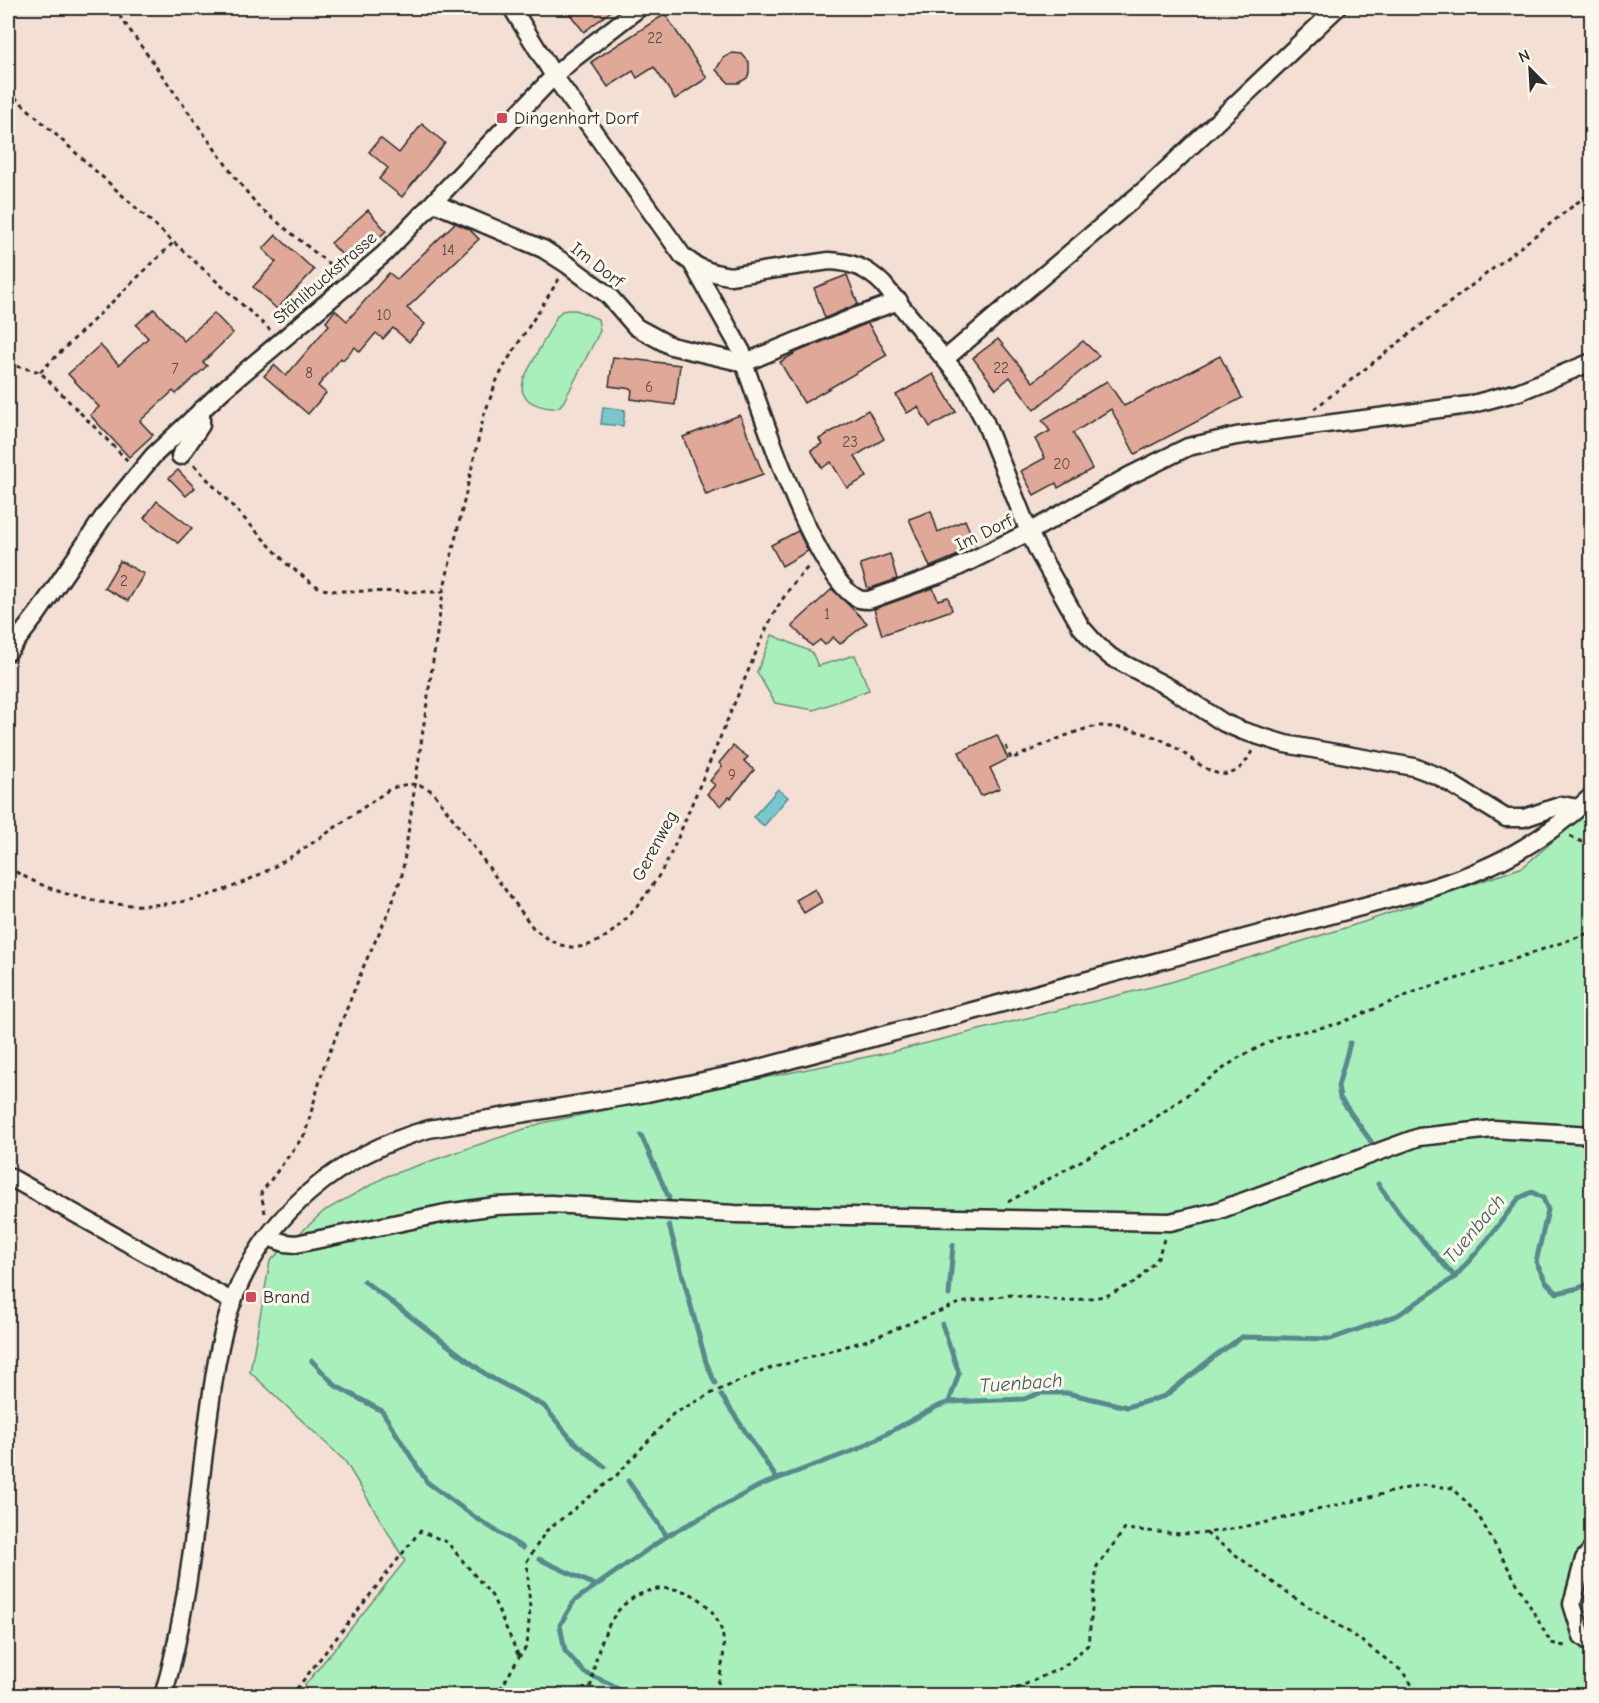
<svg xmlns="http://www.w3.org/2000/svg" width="1599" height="1703" font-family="'Comic Neue',sans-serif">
<rect width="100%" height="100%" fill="#f3dfd3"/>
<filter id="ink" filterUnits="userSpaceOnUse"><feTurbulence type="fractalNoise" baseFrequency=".0167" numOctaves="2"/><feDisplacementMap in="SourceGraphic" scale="12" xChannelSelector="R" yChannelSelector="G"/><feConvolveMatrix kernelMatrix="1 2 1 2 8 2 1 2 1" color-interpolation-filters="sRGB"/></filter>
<g filter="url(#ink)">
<g fill="#a9efbc" stroke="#6a8d74" stroke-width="1.5">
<path d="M 568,310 L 576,310 L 598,319 L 600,331 L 564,401 L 559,407 C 549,410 528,405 523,393 C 521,388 523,383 524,378 L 557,316 L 562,311 Z"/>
<polygon points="772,635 812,652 818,666 855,655 869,690 814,710 775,703 757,672"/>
<polygon points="1591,808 1591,1695 297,1695 405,1561 345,1461 250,1372 270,1261 324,1211 387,1176 542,1123 891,1052 1171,982 1364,922 1523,867"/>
</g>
<g fill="#76c7ce" stroke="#58898d" stroke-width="1.5">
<polygon points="603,407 625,410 623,426 601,424"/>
<polygon points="778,789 788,797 764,826 753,817"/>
</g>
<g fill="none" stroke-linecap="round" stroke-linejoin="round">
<g stroke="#58898d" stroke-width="5">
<polyline points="1350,1043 1338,1086 1340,1098 1372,1143"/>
<polyline points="641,1135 669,1198"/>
<polyline points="1378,1184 1402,1217 1455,1277"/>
<polyline points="669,1225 706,1362 715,1383"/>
<polyline points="364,1281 488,1376 544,1406 572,1440 605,1467"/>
<polyline points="949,1295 953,1245"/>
<polyline points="942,1324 959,1373 949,1402"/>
<polyline points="312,1361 336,1386 382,1411 427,1482 476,1518 523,1548"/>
<polyline points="721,1395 777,1479"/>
<polyline points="628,1481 667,1536"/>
<polyline points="539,1559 595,1585"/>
<polyline points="628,1696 611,1684 585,1673 565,1651 560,1625 574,1601 667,1536 761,1485 858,1449 936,1407 949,1402 1024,1399 1040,1393 1067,1393 1127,1407 1165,1396 1216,1355 1242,1337 1331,1339 1398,1315 1455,1277 1488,1239 1519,1198 1532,1192 1543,1198 1548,1210 1536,1262 1546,1282 1557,1293 1579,1288 1592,1282"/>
</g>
</g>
<g fill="#e0a898" stroke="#2b2b2b" stroke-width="1.5">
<polygon points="565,8 615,8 584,32"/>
<polygon points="665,14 707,78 675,99 654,67 637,78 633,71 608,87 591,62"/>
<polygon points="732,53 742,54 749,62 749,73 747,78 739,83 729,83 716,70 723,58"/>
<polygon points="422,124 445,143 402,197 379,179 388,168 369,152 380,138 399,153"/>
<polygon points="368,210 386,231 360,255 355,249 345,258 331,243"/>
<polygon points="455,223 469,229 479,239 407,308 425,324 409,342 393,328 383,339 376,333 360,352 355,347 343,360 341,358 318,386 326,393 308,414 264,376 274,365 286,376 329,325 326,322 335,310 347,321 389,273 397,279"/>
<polygon points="276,235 314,270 277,309 253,287 276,262 263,249"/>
<polygon points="847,275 858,304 825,318 814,288"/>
<polygon points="154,309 184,341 214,313 233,333 203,362 207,366 176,394 173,391 140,421 153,435 129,457 90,415 99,407 68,374 100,345 119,365 148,338 136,325"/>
<polygon points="868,323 887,355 804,403 780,362 797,352"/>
<polygon points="998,339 1033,382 1083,341 1099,356 1034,410 1010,377 996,389 973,358"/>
<polygon points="1220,356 1242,398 1135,454 1111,409 1073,433 1092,469 1058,488 1056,483 1034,495 1021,471 1045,458 1035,439 1050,431 1042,420 1107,381 1124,406"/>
<polygon points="613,357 680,365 675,405 631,399 632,389 609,386"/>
<polygon points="933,374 956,412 930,427 918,407 907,413 896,395"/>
<polygon points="868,410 884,439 855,456 867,477 847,488 831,462 822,468 811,450 822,444 819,439"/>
<polygon points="740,415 763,474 706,495 683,437"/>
<polygon points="178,470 195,488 186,496 169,478"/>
<polygon points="157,501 192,528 178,543 144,518"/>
<polygon points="931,511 938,532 965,520 975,543 961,549 963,553 930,567 909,519"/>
<polygon points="798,531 808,551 782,566 771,545"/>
<polygon points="890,554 897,579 868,589 860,564"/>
<polygon points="120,561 144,574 128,601 104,588"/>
<polygon points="933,588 938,600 948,597 952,610 882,635 874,609"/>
<polygon points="832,589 867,623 840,644 833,637 825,645 820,640 812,646 792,626"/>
<polygon points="997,735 1008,759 990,768 1000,788 981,796 959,752"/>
<polygon points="733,746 748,757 744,761 754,770 731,798 729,797 721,806 707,794 715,785 710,781 722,766 719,763"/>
<polygon points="815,889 822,902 804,913 796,900"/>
</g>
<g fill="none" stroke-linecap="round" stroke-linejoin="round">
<defs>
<g id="minor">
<path d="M 512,8 L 554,76 L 682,255 C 696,268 710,273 730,276 L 829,261 C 852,262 867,268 883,284 L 965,384 L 985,422 L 1029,532 L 1039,553 L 1081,627 L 1096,644 L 1111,657 L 1172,689 L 1224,723 L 1243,731 L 1285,744 L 1414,767 L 1438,776 L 1506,818 L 1524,818 L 1562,805 L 1578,808"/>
<path d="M 434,203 L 543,249 L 568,265 L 608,295 L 636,327 L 671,346 L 744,363 C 761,411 816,580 859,599 C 862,600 865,600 869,600 L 952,570 L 1029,532 L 1129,476 L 1188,447 L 1236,436 L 1469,405 L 1518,392 L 1592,362"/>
<polyline points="693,265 742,352 744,363 857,316 899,301"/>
<polyline points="945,359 1149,186 1337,8"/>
<polyline points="180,456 201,425 201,410"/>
<polyline points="8,652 38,613 106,513 153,456 222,391 384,254 554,76 572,60 639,8"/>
<polyline points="8,1176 233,1302"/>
<polyline points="268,1237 285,1243 296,1244 446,1213 496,1206 550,1204 735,1214 1170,1222 1217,1211 1419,1137 1493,1129 1592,1135"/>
<polyline points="1592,1549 1584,1559 1572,1604 1582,1636 1592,1644"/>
<path d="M 163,1696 C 188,1612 195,1523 206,1436 C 212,1392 217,1345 232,1303 C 264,1215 340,1154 429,1129 L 647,1093 L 745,1072 L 1424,890 C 1492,870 1540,844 1592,796"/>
</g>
</defs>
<use href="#minor" stroke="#2b2b2b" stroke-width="21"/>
<g stroke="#2b2b2b" stroke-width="3" stroke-dasharray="4.5 4.5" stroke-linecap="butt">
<polyline points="114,8 237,180 259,207 339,272"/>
<polyline points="8,91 270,330"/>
<polyline points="8,364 40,372 129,462"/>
<polyline points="40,372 173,243"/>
<polyline points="1314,409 1592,191"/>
<polyline points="194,465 287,564 313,584 322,589 337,591 443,592"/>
<path d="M 1006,746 L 1011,759 C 1031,751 1084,725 1102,726 C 1122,727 1146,732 1164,741 C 1196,756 1227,803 1253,749"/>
<polyline points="1570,836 1592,847"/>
<path d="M 8,867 C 36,885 67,896 101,902 C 221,921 298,852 390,789 C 407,783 419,781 434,793 L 534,929 C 548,939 562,949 579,947 C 613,944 645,898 661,872 C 674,850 683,825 693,801 C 717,746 740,689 764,634 C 775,608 790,586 809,566"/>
<polyline points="1008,1202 1148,1123 1238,1058 1281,1036 1338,1024 1422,989 1472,974 1592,932"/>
<polyline points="265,1213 261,1193 305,1134 324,1066 365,963 388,914 402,875 443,592 484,415 497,380 507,361 559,279"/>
<polyline points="1206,1533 1290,1595 1352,1634 1402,1671 1420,1696"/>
<polyline points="291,1696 420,1531 447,1542 492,1596 519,1657"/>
<polyline points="494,1696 503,1685 519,1657 527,1646 530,1609 527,1561 546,1531 616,1476 673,1414 712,1393 765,1370 868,1340 960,1303 1009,1295 1067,1301 1106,1296 1136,1282 1158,1258 1164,1239"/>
<path d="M 588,1696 C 592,1685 592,1674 595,1664 C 598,1650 604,1633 611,1621 C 638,1574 706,1578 722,1632 C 727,1653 720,1675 715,1696"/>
<polyline points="1000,1696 1063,1667 1088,1645 1097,1566 1125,1529 1180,1534 1206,1533 1259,1524 1420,1485 1453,1488 1478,1515 1551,1643 1569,1647"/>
</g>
<use href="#minor" stroke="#fbf7ec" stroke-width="16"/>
</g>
</g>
<g fill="#d1495b" stroke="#fbf7ec" stroke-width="2">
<rect x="496" y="112" width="12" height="12" rx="3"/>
<rect x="245" y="1291" width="12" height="12" rx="3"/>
</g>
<g text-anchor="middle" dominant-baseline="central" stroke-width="6" stroke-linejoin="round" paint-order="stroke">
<g font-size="15" fill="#584a46">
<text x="655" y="38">22</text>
<text x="448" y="250">14</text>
<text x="384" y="315">10</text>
<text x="1001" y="368">22</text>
<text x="175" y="369">7</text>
<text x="309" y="373">8</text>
<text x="649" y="387">6</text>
<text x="850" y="442">23</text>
<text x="1062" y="464">20</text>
<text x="124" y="581">2</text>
<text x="827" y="614">1</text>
<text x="732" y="775">9</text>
</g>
<g font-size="18" fill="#2b2b2b" stroke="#fbf7ec" text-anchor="start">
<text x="514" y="118">Dingenhart Dorf</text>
<text x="263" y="1297">Brand</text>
</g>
<g font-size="18" fill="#2b2b2b" stroke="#fbf7ec">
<text transform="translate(597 265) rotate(38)">Im Dorf</text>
<text transform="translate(325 278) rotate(-41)">Stählibuckstrasse</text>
<text transform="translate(984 533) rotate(-26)">Im Dorf</text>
<text transform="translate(655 846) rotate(-62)">Gerenweg</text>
</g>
<g font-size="20" font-style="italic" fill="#425a5c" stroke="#fbf7ec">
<text transform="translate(1474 1229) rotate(-50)">Tuenbach</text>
<text transform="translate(1021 1383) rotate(-4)">Tuenbach</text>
</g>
</g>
<rect width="1599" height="1703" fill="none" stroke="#fbf7ec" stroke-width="30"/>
<rect x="15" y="15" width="1569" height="1673" fill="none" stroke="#2b2b2b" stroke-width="2" filter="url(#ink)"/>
<g transform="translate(1530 69) rotate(336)" stroke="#fbf7ec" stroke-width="4.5" paint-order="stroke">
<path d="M0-4.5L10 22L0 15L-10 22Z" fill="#2b2b2b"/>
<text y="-9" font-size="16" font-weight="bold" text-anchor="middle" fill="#2b2b2b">N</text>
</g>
</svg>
